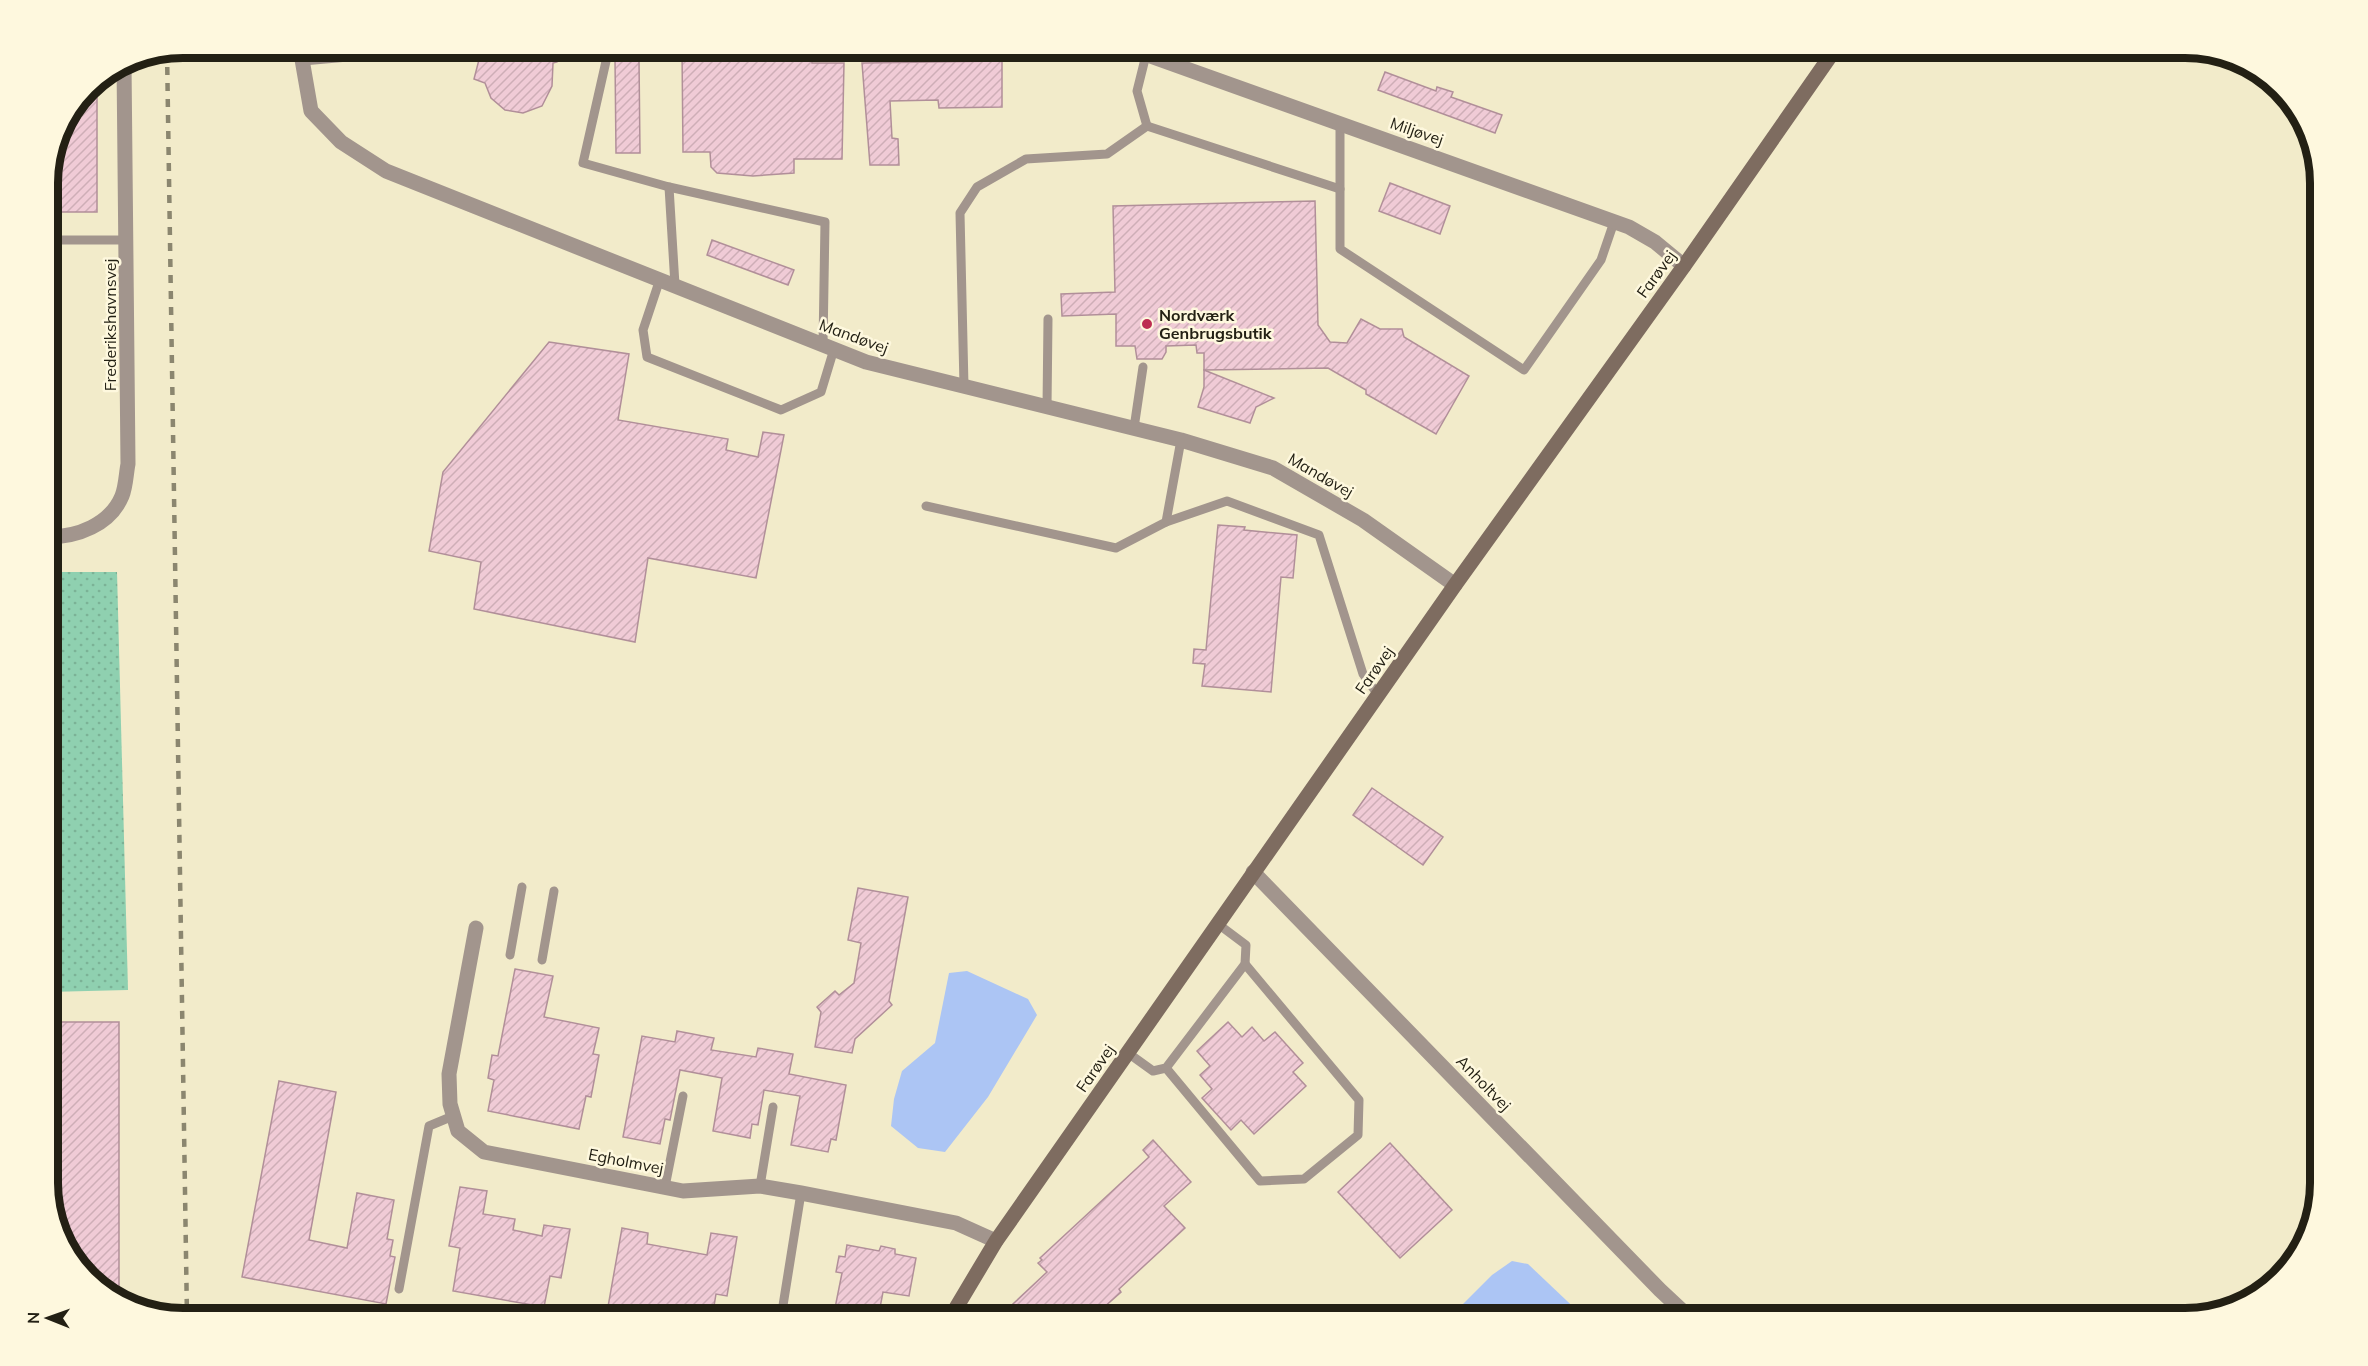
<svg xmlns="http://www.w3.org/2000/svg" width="2368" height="1366" font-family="Mulish,sans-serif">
<defs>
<pattern id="grass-dots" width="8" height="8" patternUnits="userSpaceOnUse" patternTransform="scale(1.5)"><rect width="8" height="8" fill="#8fd0b0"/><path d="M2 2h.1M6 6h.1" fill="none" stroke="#7bb296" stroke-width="1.8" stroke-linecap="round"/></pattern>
<pattern id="building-hatch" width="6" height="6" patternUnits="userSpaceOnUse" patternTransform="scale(1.5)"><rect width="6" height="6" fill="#f0cbd6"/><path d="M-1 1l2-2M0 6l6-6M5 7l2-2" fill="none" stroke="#ceaeb7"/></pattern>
</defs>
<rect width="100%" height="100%" fill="#f2ebca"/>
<polygon fill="url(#grass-dots)" points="48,572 117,572 128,990 48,992"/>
<g fill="#acc5f4">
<polygon points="967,971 1028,999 1037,1015 988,1097 945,1152 918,1148 891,1126 894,1099 902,1071 935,1043 949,973"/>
<polygon points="1512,1261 1528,1264 1585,1318 1449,1318 1492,1275"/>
</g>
<g fill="url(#building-hatch)" stroke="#b18f99" stroke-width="1.5">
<polygon points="482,48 558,48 557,62 553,63 552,86 542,106 523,113 505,110 491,98 485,83 474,79"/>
<polygon points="728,48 811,48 812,63 844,63 842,159 794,159 794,173 753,176 717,173 711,167 710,152 683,152 682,51 728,50"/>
<polygon points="615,59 639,59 640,153 616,153"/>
<polygon points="1002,61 1002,107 939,108 938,100 890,101 892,138 898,139 899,165 870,165 862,63"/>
<polygon points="1385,72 1436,91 1437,87 1453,92 1451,97 1502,115 1495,133 1378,90"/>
<polygon points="97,81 97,212 48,212 48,175 62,124 88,87"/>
<polygon points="1390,183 1450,206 1440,234 1379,211"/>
<polygon points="1315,201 1318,325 1330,342 1347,343 1361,319 1380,329 1402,329 1404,337 1469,376 1436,434 1366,394 1366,390 1328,368 1204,370 1204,353 1197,353 1196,345 1166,346 1166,352 1162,359 1137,359 1135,346 1116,346 1116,314 1062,316 1061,294 1115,292 1113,206"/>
<polygon points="712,240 794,270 788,285 707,255"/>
<polygon points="549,342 629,354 618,420 728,439 726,450 758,457 763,432 784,435 756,578 648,558 635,642 474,609 481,562 429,551 443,472"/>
<polygon points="1204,370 1274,398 1256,407 1250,423 1198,407 1204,387"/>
<polygon points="1218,525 1245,527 1244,530 1297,535 1293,578 1281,577 1271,692 1202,686 1205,664 1193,663 1194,649 1206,650"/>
<polygon points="1372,788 1443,837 1423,865 1353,815"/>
<polygon points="858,888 908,897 889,1001 892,1005 855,1039 852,1053 815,1047 821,1012 817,1007 835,991 839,995 854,983 861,943 848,940"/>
<polygon points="515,969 553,976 544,1017 599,1028 593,1054 599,1055 591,1097 586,1096 579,1129 488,1111 494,1080 488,1078 492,1055 498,1056"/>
<polygon points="49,1022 119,1022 119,1301 71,1258 49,1194"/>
<polygon points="1228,1022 1242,1037 1252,1027 1264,1041 1275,1032 1303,1063 1293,1072 1306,1086 1254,1134 1241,1120 1231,1130 1202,1098 1212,1089 1200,1075 1210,1066 1197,1051"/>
<polygon points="677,1031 714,1038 711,1050 756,1057 758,1048 793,1054 789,1074 846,1085 836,1140 831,1139 828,1152 791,1145 800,1096 764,1090 758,1125 752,1124 750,1138 713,1131 722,1078 680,1070 670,1120 665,1119 660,1144 623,1137 642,1036 675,1042"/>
<polygon points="279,1081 336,1092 309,1240 347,1248 357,1193 394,1200 387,1239 393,1240 390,1256 395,1257 386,1304 242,1277"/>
<polygon points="1153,1140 1191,1182 1164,1206 1185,1228 1119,1289 1121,1292 1102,1309 1110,1318 998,1318 1047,1272 1038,1263 1042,1260 1040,1258 1149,1157 1143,1150"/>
<polygon points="1390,1143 1452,1210 1400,1258 1338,1192"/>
<polygon points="460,1187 487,1191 483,1214 515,1219 513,1230 542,1236 544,1225 570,1229 561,1278 550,1276 544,1307 453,1291 460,1248 449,1246"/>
<polygon points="622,1228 648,1233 647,1244 707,1255 711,1233 737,1237 727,1296 716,1294 712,1318 606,1318"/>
<polygon points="847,1245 879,1251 881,1246 895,1249 895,1254 916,1258 909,1296 883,1292 878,1318 833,1318 842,1273 836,1272 839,1256 845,1257"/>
</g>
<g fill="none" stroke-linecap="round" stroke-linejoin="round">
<g stroke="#a2958d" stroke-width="9">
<polyline points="609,48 583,163 669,187 825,222 823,345"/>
<polyline points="1146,55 1137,91 1147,126"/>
<polyline points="303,61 438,49"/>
<polyline points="1340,123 1340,249 1524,370 1601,260 1614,222"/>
<polyline points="669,187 675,285"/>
<polyline points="48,240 127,240"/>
<polyline points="660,279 643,330 647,357 781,410 821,392 834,349"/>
<polyline points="964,386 960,213 977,187 1026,159 1107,154 1147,126 1340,189"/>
<polyline points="1047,407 1048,319"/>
<polyline points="1134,428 1143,367"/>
<polyline points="926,506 1116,548 1166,522 1181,440"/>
<polyline points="1166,522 1227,501 1319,535 1363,674 1378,695"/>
<polyline points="510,955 522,887"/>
<polyline points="542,960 554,891"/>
<polyline points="1128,1053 1153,1071 1166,1068 1245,964 1246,945 1218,924"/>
<polyline points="1166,1068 1260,1181 1304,1179 1358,1135 1359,1100 1245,964"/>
<polyline points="760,1186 773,1107"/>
<polyline points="665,1187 683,1096"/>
<polyline points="399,1289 429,1126 453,1116"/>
<polyline points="781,1318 801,1193"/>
</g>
<g stroke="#a2958d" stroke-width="15">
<polyline points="300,48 311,111 341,142 386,171 866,362 1181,440 1273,468 1363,520 1455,585"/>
<polyline points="1128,48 1629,227 1655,242 1684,266"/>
<path d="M 48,537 C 77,537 110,525 122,496 C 126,486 126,474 128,464 L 124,63"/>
<polyline points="1253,872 1660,1290 1690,1318"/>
<polyline points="476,928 449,1074 450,1104 458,1131 484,1152 683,1191 760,1186 801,1193 956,1223 996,1241"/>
</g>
<polyline stroke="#7e6c60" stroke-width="15" points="950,1318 996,1241 1455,585 1684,266 1836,48"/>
<polyline stroke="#8b866f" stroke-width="4.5" stroke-dasharray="8 8" stroke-linecap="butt" points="167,51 187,1318"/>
</g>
<circle fill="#bd2d52" stroke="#fef8de" stroke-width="2" cx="1147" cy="324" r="6"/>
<g text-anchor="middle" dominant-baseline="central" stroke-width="5" stroke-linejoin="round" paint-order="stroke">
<g font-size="16" fill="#232014" stroke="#fef8de">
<text transform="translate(1417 131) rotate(19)">Miljøvej</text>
<text transform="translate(1656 274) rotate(-54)">Farøvej</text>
<text transform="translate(110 325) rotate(-90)">Frederikshavnsvej</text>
<text transform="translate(854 336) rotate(20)">Mandøvej</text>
<text transform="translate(1321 475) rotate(30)">Mandøvej</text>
<text transform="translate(1374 670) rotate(-55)">Farøvej</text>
<text transform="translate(1095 1068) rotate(-55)">Farøvej</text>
<text transform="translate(1484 1083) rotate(46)">Anholtvej</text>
<text transform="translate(626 1161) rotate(11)">Egholmvej</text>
</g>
<g font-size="16" font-weight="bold" fill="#232014" stroke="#fef8de" text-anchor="start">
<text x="1159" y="315">Nordværk<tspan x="1159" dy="18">Genbrugsbutik</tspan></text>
</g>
</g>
<path d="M0 0H2368V1366H0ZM183 58H2185A125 125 0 0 1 2310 183V1183A125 125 0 0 1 2185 1308H183A125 125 0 0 1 58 1183V183A125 125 0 0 1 183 58Z" fill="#fef8de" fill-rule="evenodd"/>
<path fill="none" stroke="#232014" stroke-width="8" d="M183 58H2185A125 125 0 0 1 2310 183V1183A125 125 0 0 1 2185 1308H183A125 125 0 0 1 58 1183V183A125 125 0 0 1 183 58Z"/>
<g transform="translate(48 1318) rotate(271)" stroke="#fef8de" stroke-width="4.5" paint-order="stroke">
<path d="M0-4.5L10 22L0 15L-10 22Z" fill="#232014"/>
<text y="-9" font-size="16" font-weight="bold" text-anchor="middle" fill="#232014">N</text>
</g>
</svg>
